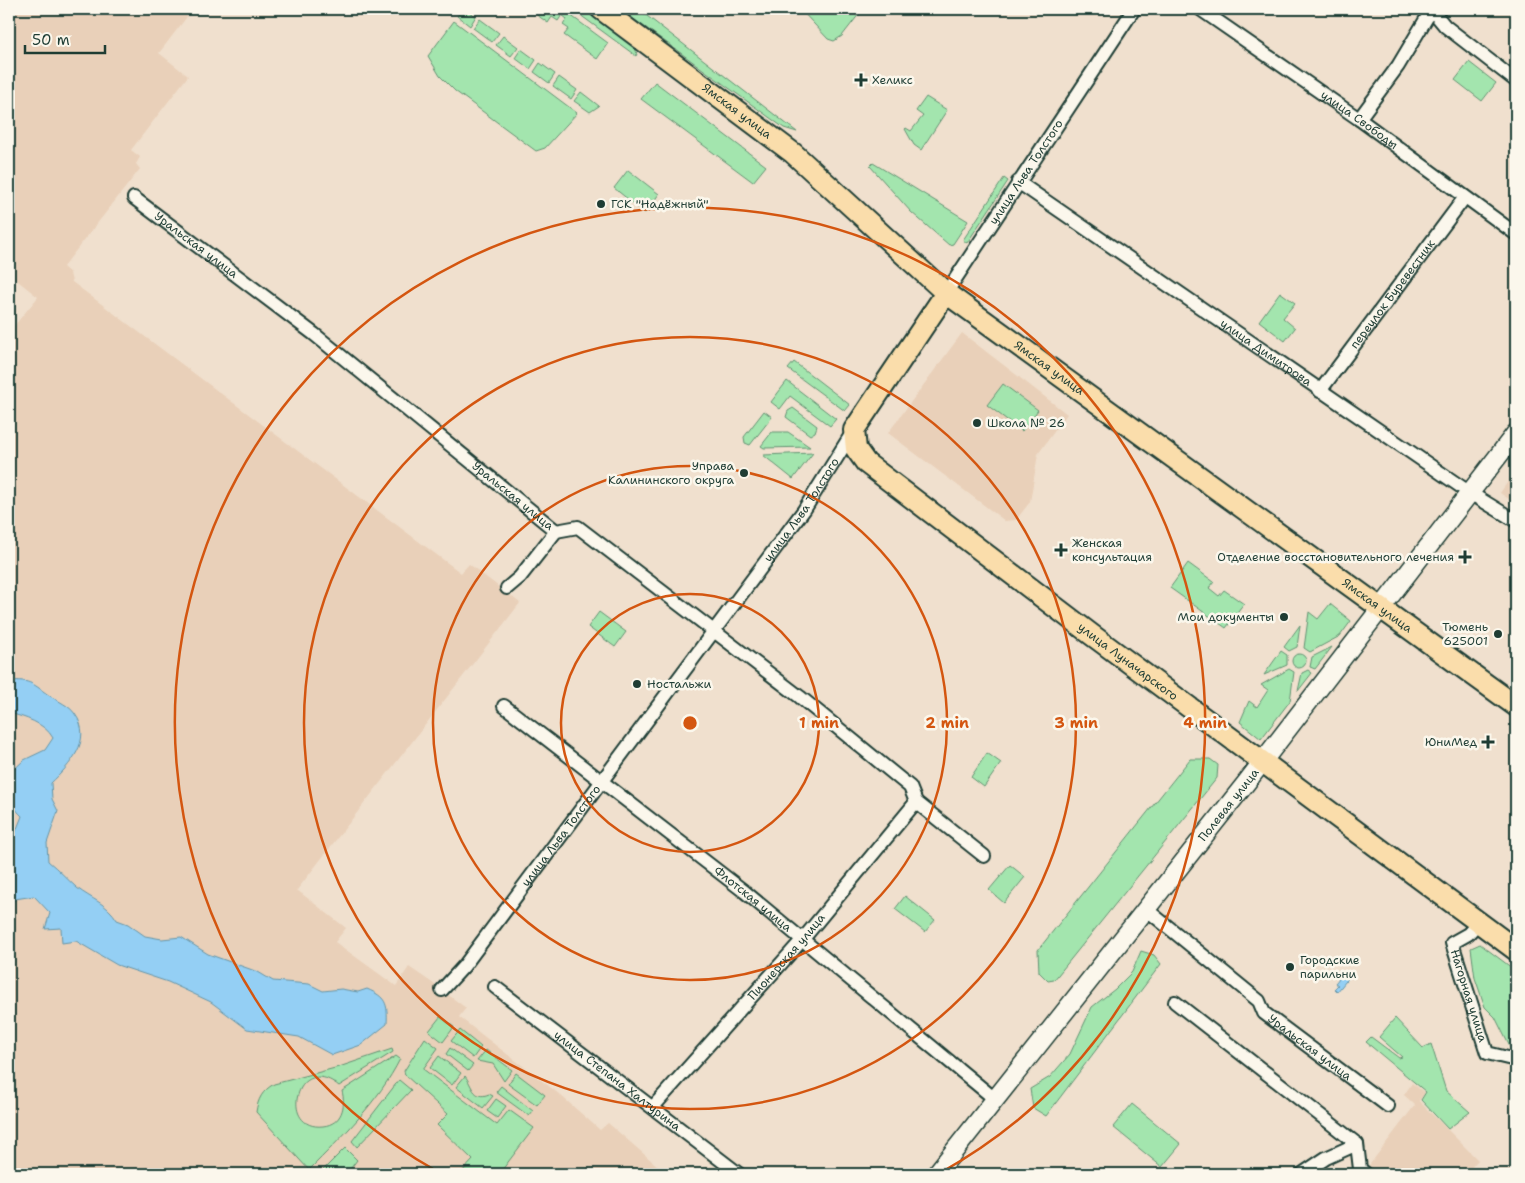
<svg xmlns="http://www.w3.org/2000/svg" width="1525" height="1183" font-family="'Shantell Sans',sans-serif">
<rect width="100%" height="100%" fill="#f0e0ce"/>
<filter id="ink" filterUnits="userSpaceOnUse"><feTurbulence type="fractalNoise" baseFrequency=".02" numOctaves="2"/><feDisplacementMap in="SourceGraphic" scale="10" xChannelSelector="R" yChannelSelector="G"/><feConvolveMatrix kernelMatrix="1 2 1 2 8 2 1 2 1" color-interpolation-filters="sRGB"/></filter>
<g filter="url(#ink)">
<g fill="#e9d0b9">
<polygon points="9,9 193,9 159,53 188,76 131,150 140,157 136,164 140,169 63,267 70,273 72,282 461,573 469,564 520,603 297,890 346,928 335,942 396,986 409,967 431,982 466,1008 459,1017 559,1094 600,1130 608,1123 667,1174 9,1174 9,327 14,326 38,297 9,274"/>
<polygon points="962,333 1067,414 1038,454 1030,502 1016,520 1005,521 888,433"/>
<polygon points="1516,470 1516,504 1500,493"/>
<polygon points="1412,1083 1425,1093 1419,1101 1478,1160 1470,1169 1476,1174 1374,1174 1367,1168 1415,1105 1404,1095"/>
</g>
<g fill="#a3e5ae" stroke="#619171">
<polygon points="463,9 476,16 470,26 457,16"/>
<polygon points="542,9 562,9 608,43 597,59 564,35 569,29 563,25 567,19 562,15 558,21 552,17 548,23 537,15"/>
<polygon points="572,9 583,9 635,47 637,54 636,56"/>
<polygon points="620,9 638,9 797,132 784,128"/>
<polygon points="800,9 863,9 842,36 834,41 828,39"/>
<polygon points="480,19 499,33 492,42 473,28"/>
<polygon points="454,21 577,113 545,148 536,151 455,91 440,76 428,56"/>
<polygon points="503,36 518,47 511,56 496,45"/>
<polygon points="521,49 536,60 530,69 515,58"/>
<polygon points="1469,62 1496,83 1482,101 1455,80"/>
<polygon points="540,63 555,74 549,83 534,72"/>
<polygon points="559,77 577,90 571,99 553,86"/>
<polygon points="655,82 766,166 753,182 641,99"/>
<polygon points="581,92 599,106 590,112 574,101"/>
<polygon points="926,97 947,110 921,150 914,145 905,129 906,128 911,131 923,116 916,111"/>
<polygon points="873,163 968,221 953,244 949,245 911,212 870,166"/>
<polygon points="628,170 659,194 645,213 614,188"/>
<polygon points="1004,178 1008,181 967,243 963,240"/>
<polygon points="1280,292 1295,303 1283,318 1295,328 1285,341 1259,321"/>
<polygon points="794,362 850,405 845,411 788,369"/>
<polygon points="787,381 836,419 830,426 790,396 780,409 771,402"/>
<polygon points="1003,384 1038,410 1022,431 987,405"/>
<polygon points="793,408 817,426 815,432 810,435 786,417 788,411"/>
<polygon points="764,411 772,417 750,445 745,443 744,437"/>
<polygon points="772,432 788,432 810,447 764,448 761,446"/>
<polygon points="813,453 793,479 763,455"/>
<polygon points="1188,563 1214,582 1209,588 1219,596 1224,590 1244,604 1226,628 1170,588"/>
<polygon points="1330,604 1351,621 1340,636 1310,652 1304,648 1309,612 1318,619"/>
<polygon points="599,612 626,632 615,647 588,627"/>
<polygon points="1300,625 1297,647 1289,651 1284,647"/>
<polygon points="1332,647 1315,669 1310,667 1312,657"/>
<polygon points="1281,651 1287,655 1287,665 1264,675"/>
<circle cx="1299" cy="661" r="7"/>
<polygon points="1289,669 1294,672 1290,701 1261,739 1240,722 1249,701 1257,707 1268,690 1261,685"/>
<polygon points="1308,670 1312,673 1298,691 1302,673"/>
<polygon points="987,753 1001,763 984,787 971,777"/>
<polygon points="1190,759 1210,759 1218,765 1217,778 1054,980 1048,981 1039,972 1038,950"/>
<polygon points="1010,865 1025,877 1004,903 989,890"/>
<polygon points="905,896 935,920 925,932 895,909"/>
<polygon points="1480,944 1516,971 1516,1052 1513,1053 1495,1017 1485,1007 1475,978 1471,948"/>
<polygon points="1141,951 1154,955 1161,964 1046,1116 1033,1108 1030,1089 1050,1077 1070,1054 1092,1007 1115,989 1132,972"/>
<polygon points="440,1017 454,1027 443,1042 429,1031"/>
<polygon points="1395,1018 1423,1048 1431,1044 1446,1091 1470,1112 1448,1129 1421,1100 1426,1092 1366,1042 1371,1037 1399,1058 1402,1057 1379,1037"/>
<polygon points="460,1030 481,1047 473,1058 451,1041"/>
<polygon points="425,1038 438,1048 423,1069 497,1125 509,1110 534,1128 499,1174 460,1174 473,1160 437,1125 448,1114 405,1075 404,1071"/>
<polygon points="450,1048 473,1065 468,1071 446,1054"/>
<path d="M 392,1049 L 393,1052 L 339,1086 C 296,1051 278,1131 323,1126 C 342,1124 346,1106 342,1091 L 396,1056 L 400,1059 C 379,1101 342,1137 309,1170 L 256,1112 C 258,1099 262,1091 274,1084 L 339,1067 Z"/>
<polygon points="486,1050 512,1070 504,1081 493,1064 477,1061"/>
<polygon points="439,1056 461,1073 452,1085 430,1068"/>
<polygon points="516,1073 545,1095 537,1105 508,1084"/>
<path d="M 465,1076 C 472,1084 473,1101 489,1094 L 493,1096 L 483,1108 L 456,1087 Z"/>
<polygon points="399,1080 411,1090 357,1147 352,1141"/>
<polygon points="501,1086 533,1111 529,1116 496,1092"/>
<polygon points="496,1099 506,1106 497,1118 487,1111"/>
<polygon points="1132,1104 1181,1144 1162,1167 1113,1127"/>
<polygon points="345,1148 357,1160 351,1168 358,1174 319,1174"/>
</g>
<g fill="#94cff4" stroke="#6595a7">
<path d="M 9,681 C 31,679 34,685 50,696 C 58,701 70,706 75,714 C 94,740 69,766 51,783 L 52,799 L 58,811 L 47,843 L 48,861 C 59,870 67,879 77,888 C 91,899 108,904 117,920 L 128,924 L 145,936 L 162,939 L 181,937 L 208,954 L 258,972 L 273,981 L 309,984 L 323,991 L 341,989 L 358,992 L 367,989 C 386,997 388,1003 387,1024 L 361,1045 L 332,1055 L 299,1037 L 247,1029 L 211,1002 L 168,982 L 117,965 L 76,941 L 62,943 L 61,928 L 45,929 L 50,913 L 34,896 L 15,899 L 9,911 L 9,849 L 22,816 C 9,804 9,792 9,774 L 24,760 L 45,750 L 53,738 C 45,723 24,717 9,713 Z"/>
<polygon points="1347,974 1350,976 1337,992 1334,989 1338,985 1335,983 1341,976 1344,978"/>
</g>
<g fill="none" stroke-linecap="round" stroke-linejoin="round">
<defs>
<g id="street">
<path id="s1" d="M 1200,9 L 1359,119 L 1516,234"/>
<polyline points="1431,9 1445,26 1516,81"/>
<polyline points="1359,119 1398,66 1432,9"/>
<path id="s2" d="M 1018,182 L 1470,493 L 1516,521"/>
<path id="s3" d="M 134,198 L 314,334 L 556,531 L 578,527 L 800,697 L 910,787 L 916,802 L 984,856"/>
<path id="s4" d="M 946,293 L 1134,9"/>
<path id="s5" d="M 1320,391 L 1465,197"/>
<polyline points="507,588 520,577 556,531"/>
<path id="s6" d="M 504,706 L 745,892 L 996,1100"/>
<path id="s7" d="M 1146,909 L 1259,1001 L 1264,1013 L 1388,1106"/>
<path id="s8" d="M 1479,922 L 1468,934 L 1452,943 L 1487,1053 L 1516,1060"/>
<path id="s9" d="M 495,987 L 739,1174"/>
<path id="s10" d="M 442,990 L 464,966 L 804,510 L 854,430"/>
<polyline points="1175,1002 1357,1144 1360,1169 1366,1174"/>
<path id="s11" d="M 653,1107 L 803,939 L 916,802"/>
<polyline points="1302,1174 1326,1158 1357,1144"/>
</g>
<g id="secondary">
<path id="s12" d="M 936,1174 L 1246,783 L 1516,433"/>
</g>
<g id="primary">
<path id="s13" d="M 601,9 L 793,153 L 946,293 L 1516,706"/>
<path id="s14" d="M 946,293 L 854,430 L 856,449 L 866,463 L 1092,635 L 1516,950"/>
</g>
</defs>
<use href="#street" stroke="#1f3d34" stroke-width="16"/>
<use href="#secondary" stroke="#1f3d34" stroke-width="21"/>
<use href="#primary" stroke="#1f3d34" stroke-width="24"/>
<use href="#street" stroke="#fbf7ec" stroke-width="12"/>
<use href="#secondary" stroke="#fbf7ec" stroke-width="18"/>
<use href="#primary" stroke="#faddab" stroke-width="20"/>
</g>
</g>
<g fill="none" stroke="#d45610" stroke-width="2.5">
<circle cx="690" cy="723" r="129"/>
<circle cx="690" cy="723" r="257"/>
<circle cx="690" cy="723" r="386"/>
<path d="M440 1173A515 515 0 1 1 940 1173"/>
</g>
<g fill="#1f3d34" stroke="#fbf7ec" stroke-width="2">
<path d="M858.5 72.5h5v5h5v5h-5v5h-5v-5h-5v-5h5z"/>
<circle cx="601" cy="204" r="5"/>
<circle cx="977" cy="423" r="5"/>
<circle cx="744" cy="473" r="5"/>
<path d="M1058.5 542.5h5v5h5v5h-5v5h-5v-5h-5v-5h5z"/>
<path d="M1462.5 549.5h5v5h5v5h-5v5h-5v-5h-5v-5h5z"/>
<circle cx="1284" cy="617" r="5"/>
<circle cx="1498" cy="634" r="5"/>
<circle cx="637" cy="684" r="5"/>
<path d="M1485.5 734.5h5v5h5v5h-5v5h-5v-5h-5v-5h5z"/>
<circle cx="1290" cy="967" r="5"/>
</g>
<g text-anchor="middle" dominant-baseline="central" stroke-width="5" stroke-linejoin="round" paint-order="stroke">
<g font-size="12" fill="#1f3d34" stroke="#fbf7ec" text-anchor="start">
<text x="872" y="80">Хеликс</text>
<text x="611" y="204">ГСК "Надёжный"</text>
<text x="987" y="423">Школа № 26</text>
<text x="734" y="466" text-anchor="end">Управа<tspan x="734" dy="14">Калининского округа</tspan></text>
<text x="1072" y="543">Женская<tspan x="1072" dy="14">консультация</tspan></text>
<text x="1454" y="557" text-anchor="end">Отделение восстановительного лечения</text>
<text x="1274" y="617" text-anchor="end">Мои документы</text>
<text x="1488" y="627" text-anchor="end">Тюмень<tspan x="1488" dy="14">625001</tspan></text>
<text x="647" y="684">Ностальжи</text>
<text x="1477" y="742" text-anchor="end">ЮниМед</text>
<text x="1300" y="960">Городские<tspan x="1300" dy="14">парильни</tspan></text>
</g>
<g font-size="12" fill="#1f3d34" stroke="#fbf7ec">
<text stroke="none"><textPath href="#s13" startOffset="170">Ямская улица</textPath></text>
<text stroke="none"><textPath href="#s1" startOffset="194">улица Свободы</textPath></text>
<text stroke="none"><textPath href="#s4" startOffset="145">улица Льва Толстого</textPath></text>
<text stroke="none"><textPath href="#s3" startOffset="78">Уральская улица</textPath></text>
<text stroke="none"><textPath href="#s5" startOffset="121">переулок Буревестник</textPath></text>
<text stroke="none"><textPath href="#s2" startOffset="301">улица Димитрова</textPath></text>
<text stroke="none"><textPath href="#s13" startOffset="575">Ямская улица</textPath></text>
<text stroke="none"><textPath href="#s3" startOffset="482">Уральская улица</textPath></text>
<text stroke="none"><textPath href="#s10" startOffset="600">улица Льва Толстого</textPath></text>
<text stroke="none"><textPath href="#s13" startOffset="980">Ямская улица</textPath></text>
<text stroke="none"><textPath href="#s14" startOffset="530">улица Луначарского</textPath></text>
<text stroke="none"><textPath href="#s12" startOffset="471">Полевая улица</textPath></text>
<text stroke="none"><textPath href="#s10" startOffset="195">улица Льва Толстого</textPath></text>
<text stroke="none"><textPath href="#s6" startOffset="315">Флотская улица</textPath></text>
<text stroke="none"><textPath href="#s11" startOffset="201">Пионерская улица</textPath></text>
<text stroke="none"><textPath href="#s8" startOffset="90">Нагорная улица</textPath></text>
<text stroke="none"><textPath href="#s7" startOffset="216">Уральская улица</textPath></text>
<text stroke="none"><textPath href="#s9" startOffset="154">улица Степана Халтурина</textPath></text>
</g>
</g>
<circle cx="690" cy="723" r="8" fill="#d45610" stroke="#fbf7ec" stroke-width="2.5"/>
<g font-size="15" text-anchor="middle" font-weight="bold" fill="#d45610" stroke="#fbf7ec" stroke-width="5" stroke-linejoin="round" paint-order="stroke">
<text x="819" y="728">1 min</text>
<text x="947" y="728">2 min</text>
<text x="1076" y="728">3 min</text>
<text x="1205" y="728">4 min</text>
</g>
<rect width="1525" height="1183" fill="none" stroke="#fbf7ec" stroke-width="30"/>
<rect x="15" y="15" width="1495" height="1153" fill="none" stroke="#1f3d34" stroke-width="2" filter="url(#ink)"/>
<path d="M25 45v8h80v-8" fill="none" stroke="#1f3d34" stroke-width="2.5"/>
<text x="32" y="45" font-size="15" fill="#1f3d34" stroke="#fbf7ec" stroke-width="4" paint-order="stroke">50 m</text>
</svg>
